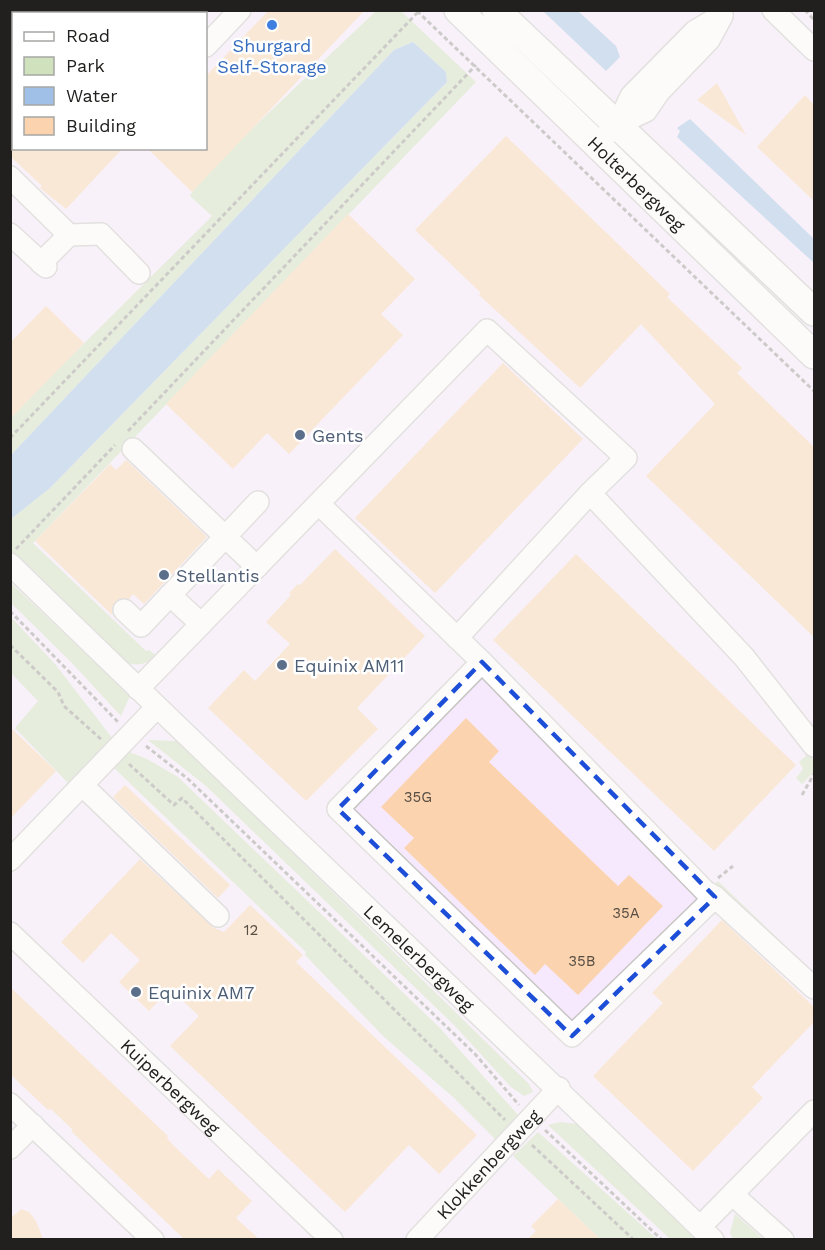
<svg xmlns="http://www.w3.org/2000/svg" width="825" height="1250" font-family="'Work Sans',sans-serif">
<rect width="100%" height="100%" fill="#f9f8f5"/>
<path fill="#f6e9fd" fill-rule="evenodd" d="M 11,11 L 814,11 L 814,1239 L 11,1239 ZM 14,14 L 206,14 L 206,148 L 14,148 Z"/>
<g fill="#cfe1bd">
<path d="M 376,11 L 401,11 L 476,82 L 33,543 L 146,651 L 149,650 L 157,656 C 145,665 136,667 122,661 L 11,555 L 11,519 L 50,488 L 447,82 L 446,72 L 413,42 L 394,50 L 11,455 L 11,416 L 212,216 L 190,196 L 199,179 Z"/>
<polygon points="11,583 130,696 121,716 70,661 11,603"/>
<polygon points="10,616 55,664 113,739 69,784 15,728 38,701 11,673"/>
<polygon points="148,740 178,741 529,1084 533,1092 524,1096 511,1087 455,1026 206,786"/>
<polygon points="129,752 147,759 178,777 439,1027 519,1116 497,1141 454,1098 383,1036 305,955 306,952 114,768"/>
<polygon points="808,754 814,760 814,772 802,784 796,778 803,769 799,762"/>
<polygon points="718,881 814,973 814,980 711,888"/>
<polygon points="560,1122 577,1124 697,1239 670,1239 548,1125"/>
<polygon points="538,1132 657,1239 600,1239 513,1156"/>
<polygon points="735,1214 763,1239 733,1239 730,1233"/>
</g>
<g fill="#a0c0e7">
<polygon points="543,11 578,11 616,46 620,57 606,71"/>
<polygon points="413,42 446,72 447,82 50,488 11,519 11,455 394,50"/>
<polygon points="690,119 814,239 814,263 677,137 680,131 677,128"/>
</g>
<g fill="#fbd4af">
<polygon points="269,10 365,10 192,192 147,148 206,148 206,76"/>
<polygon points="717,83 746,135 697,100"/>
<polygon points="805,95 814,105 814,201 757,147"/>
<polygon points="506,136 670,294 667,297 742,368 737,373 814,447 814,637 646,476 715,404 641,324 580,388 479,295 481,293 415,230"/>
<polygon points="10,148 123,148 66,209 40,188 42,186 10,156"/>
<polygon points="348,214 415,279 381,314 403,335 289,454 267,433 233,469 166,404"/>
<polygon points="46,306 84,343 10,419 10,343"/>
<polygon points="503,363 583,439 435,593 355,518"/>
<polygon points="126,460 207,537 144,604 133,594 129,599 120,598 112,607 112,615 35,541 110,464 116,470"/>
<polygon points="335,549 425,636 357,708 378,729 306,801 208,708 244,670 255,681 290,644 266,622 291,595 289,593 298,584 300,585"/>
<polygon points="576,554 796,765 714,851 493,640"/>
<polygon points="466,718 499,751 489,762 618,886 629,875 663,906 578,995 545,964 535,975 404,848 414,838 381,807"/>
<polygon points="10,727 56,771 10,819"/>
<polygon points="125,785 230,885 218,898 113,797"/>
<polygon points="140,859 214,928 224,932 250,905 303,955 296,962 477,1135 439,1174 409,1145 345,1212 170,1046 199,1016 170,989 149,1011 119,982 140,960 111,933 83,963 61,942"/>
<polygon points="722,920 814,1007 814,1022 752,1087 763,1098 693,1171 593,1076 663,1003 652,993"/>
<polygon points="10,987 168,1136 167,1138 173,1145 209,1179 218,1169 252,1201 236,1218 259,1239 184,1239 71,1131 73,1130 51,1109 48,1110 10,1074"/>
<polygon points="558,1199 600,1239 528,1239 536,1231 531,1226"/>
<polygon points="21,1209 29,1212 36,1221 43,1239 10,1239 10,1219"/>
</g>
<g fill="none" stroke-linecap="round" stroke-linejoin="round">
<defs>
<g id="minor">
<polyline points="19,10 22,14"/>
<polyline points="773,10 814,50"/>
<polyline points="84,14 87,10"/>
<polyline points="206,46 240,10"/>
<polyline points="10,50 13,48"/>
<polyline points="618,124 631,96 695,31 722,15"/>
<polyline points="608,133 618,124 646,111 659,92 709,40 722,16"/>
<polyline points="10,177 69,235 101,234 139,273"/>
<polyline points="10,234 46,267"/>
<polyline points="41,263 69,235"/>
<polyline points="133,449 257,567"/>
<polyline points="590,493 744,657 814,746"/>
<polyline points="319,504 482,662 705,891 715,897 814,988"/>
<path id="s1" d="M 10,564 C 242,791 480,1013 713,1240"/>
<polyline points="170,595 201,624"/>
<polyline points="124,610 141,626 258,502"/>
<polyline points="482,662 338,809 572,1036 715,897"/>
<polyline points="138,689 487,330 626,458 590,493 457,638"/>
<polyline points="82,785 218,916"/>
<polyline points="10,860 157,707"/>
<path id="s2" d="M 10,933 L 332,1240"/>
<polyline points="10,1104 153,1240"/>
<polyline points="10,1148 33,1125"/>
<polyline points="733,1195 783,1240"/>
<polyline points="700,1227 814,1111"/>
<path id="s3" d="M 417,1240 L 559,1088"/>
</g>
<g id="major">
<path id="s4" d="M 458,10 L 814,355"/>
<polyline points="496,10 814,312"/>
</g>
</defs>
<use href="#minor" stroke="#c7c6c3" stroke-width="24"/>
<use href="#major" stroke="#c7c6c3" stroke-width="30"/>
<g stroke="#969593" stroke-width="3" stroke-dasharray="4.5 3" stroke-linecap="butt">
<polyline points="805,10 814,20"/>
<polyline points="417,11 814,391"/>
<polyline points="128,431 476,65"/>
<polyline points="10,438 418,12"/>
<polyline points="16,549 115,445"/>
<polyline points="10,611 118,722"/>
<polyline points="10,645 58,692 64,706 102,740"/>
<polyline points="146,746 188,779 475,1054 519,1105"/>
<polyline points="129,764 174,805 182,798 505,1120"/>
<polyline points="802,795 814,774"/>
<polyline points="718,878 733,866"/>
<polyline points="545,1130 662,1240"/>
<polyline points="532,1145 634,1240"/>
</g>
<use href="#minor" stroke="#fff" stroke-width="21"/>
<use href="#major" stroke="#fff" stroke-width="27"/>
</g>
<path d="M0 0H825V1250H0ZM 482,662 L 715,897 L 572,1036 L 338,809 Z" fill="#f9f8f5" fill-opacity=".55" fill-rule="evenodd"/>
<path fill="none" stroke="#1d4ed8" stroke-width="4.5" stroke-dasharray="12 8" stroke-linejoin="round" d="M 482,662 L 715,897 L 572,1036 L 338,809 Z"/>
<circle fill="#3f7fe0" stroke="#fff" stroke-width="2" cx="272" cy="25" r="6"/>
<g fill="#5c6f8a" stroke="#fff" stroke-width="2">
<circle cx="300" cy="435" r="6"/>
<circle cx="164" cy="575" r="6"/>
<circle cx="282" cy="665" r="6"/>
<circle cx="136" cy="992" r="6"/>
</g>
<g text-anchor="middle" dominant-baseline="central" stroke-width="5" stroke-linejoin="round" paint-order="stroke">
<g font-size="15" fill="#584d43">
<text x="418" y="797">35G</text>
<text x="626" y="913">35A</text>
<text x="251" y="930">12</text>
<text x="582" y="961">35B</text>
</g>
<g font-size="18" fill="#366cbe" stroke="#fff">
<text x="272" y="45">Shurgard<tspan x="272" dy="21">Self-Storage</tspan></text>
</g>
<g font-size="18" fill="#21201f" stroke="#fff">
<text stroke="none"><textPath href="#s4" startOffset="249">Holterbergweg</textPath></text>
<text stroke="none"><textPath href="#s1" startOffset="568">Lemelerbergweg</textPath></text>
<text stroke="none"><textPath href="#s2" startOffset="222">Kuiperbergweg</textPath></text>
<text stroke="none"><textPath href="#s3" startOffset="104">Klokkenbergweg</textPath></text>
</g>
<g font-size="18" fill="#4e5e75" stroke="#fff" text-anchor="start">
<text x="312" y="435">Gents</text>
<text x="176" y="575">Stellantis</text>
<text x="294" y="665">Equinix AM11</text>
<text x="148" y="992">Equinix AM7</text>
</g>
</g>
<rect width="825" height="1250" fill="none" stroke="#21201f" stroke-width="24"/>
<rect x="12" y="12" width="195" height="138" fill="#ffffff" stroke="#a6a6a5" stroke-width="1.5"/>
<rect x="24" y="32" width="30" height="9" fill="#ffffff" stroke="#a6a6a5" stroke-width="1.5"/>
<text x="66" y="42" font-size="18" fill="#21201f">Road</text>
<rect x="24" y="57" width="30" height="18" fill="#cfe1bd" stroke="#a6a6a5" stroke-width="1.5"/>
<text x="66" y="72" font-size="18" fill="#21201f">Park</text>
<rect x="24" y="87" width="30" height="18" fill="#a0c0e7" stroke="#a6a6a5" stroke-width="1.5"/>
<text x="66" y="102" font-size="18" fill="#21201f">Water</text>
<rect x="24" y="117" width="30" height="18" fill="#fbd4af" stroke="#a6a6a5" stroke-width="1.5"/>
<text x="66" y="132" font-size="18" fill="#21201f">Building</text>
</svg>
